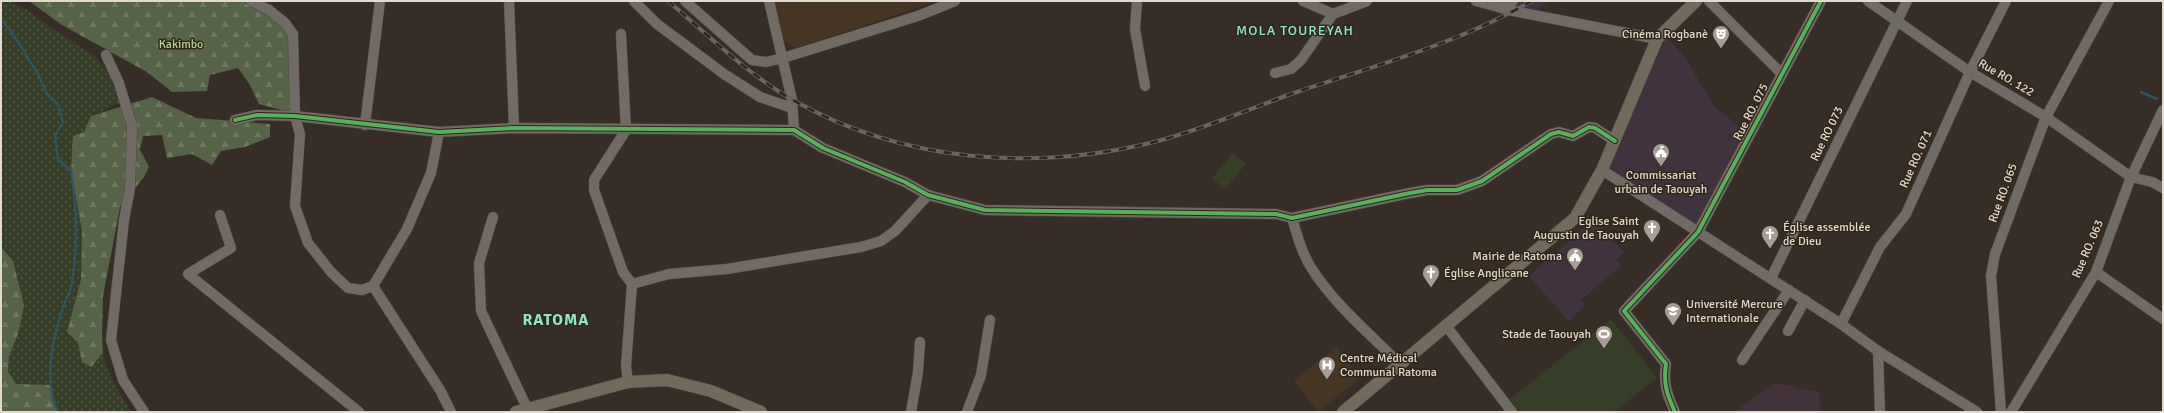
<svg xmlns="http://www.w3.org/2000/svg" width="2164" height="413" font-family="Signika,sans-serif">
<defs>
<pattern id="green-dots" width="8" height="8" patternUnits="userSpaceOnUse"><rect width="8" height="8" fill="#363e28"/><path d="M2 2h.1M6 6h.1" fill="none" stroke="#535946" stroke-width="1.8" stroke-linecap="round"/></pattern>
<pattern id="forest-firs" width="22" height="20" patternUnits="userSpaceOnUse"><rect width="22" height="20" fill="#576346"/><path d="M5 1l3.5 6h-7zM16 11l3.5 6h-7z" fill="#6f7960"/></pattern>
</defs>
<rect width="100%" height="100%" fill="#362e26"/>
<g fill="#40333e">
<polygon points="1505,1 1550,1 1535,11 1501,4"/>
<polygon points="1666,36 1685,58 1715,107 1746,133 1698,228 1630,184 1611,169 1614,149 1658,42"/>
<polygon points="1593,220 1624,252 1616,259 1621,266 1581,300 1585,305 1569,321 1529,276"/>
</g>
<g fill="#463523">
<polygon points="773,1 937,1 796,48 782,40"/>
<polygon points="1336,347 1360,378 1318,412 1294,381"/>
</g>
<polygon fill="#43323a" points="1775,383 1819,392 1821,412 1734,412"/>
<path fill="url(#green-dots)" d="M 1,1 L 10,1 L 27,10 L 50,27 L 96,57 L 116,82 L 121,102 L 91,116 L 71,171 L 82,231 L 81,279 L 67,331 L 78,343 L 82,362 L 91,367 L 103,353 C 107,374 119,392 130,410 L 129,412 L 58,412 C 49,393 37,386 16,384 L 8,371 L 9,357 L 19,331 L 24,305 L 13,261 L 1,247 L 1,196 L 3,188 L 1,178 Z"/>
<g fill="url(#forest-firs)">
<polygon points="29,1 242,1 263,11 290,33 293,113 259,104 250,85 238,68 210,75 207,91 172,92 147,72 62,25"/>
<polygon points="152,97 196,118 270,124 270,137 245,147 221,151 212,165 192,154 167,158 162,135 143,136 140,150 149,167 144,177 120,207 103,296 102,336 103,353 91,367 82,362 78,343 67,332 81,279 82,231 71,171 73,136 84,132 91,116"/>
<polygon points="1,247 13,261 24,305 19,331 9,357 8,371 16,384 51,385 52,400 58,412 1,412"/>
</g>
<g fill="#363e28">
<polygon points="1233,153 1246,164 1225,189 1212,178"/>
<polygon points="1611,319 1657,378 1614,412 1519,412 1510,399"/>
</g>
<g fill="none" stroke-linecap="round" stroke-linejoin="round">
<g stroke="#2e545f" stroke-width="2.5">
<path d="M 1,20 L 11,31 L 38,74 L 47,94 L 58,105 L 63,122 L 55,136 L 58,159 L 71,171 C 77,211 78,242 72,283 C 71,291 65,300 63,308 C 52,340 43,380 58,412"/>
<polyline points="2141,92 2157,99"/>
</g>
<defs>
<g id="minor">
<polyline points="251,1 269,10 285,23 293,34 295,116 300,134 295,206 308,243 331,272 348,288 362,290 373,286"/>
<polyline points="509,1 514,128"/>
<polyline points="634,1 657,24 724,74 760,97 792,108"/>
<polyline points="685,1 752,60 766,62 783,58 918,16 955,1"/>
<polyline points="769,1 792,100 794,130"/>
<polyline points="1137,1 1135,29 1145,86"/>
<polyline points="1303,1 1333,14 1367,1"/>
<polyline points="1476,1 1513,11 1657,39"/>
<polyline points="1709,1 1782,74"/>
<polyline points="1868,1 1970,72 2046,117 2131,177 2152,182 2163,188"/>
<polyline points="1501,8 1513,1"/>
<polyline points="621,34 626,130 594,180 594,190 623,272 632,284 669,274 727,269 861,247 881,241 895,231 928,195"/>
<polyline points="106,55 119,83 132,126 130,188 124,220 111,340 123,380 144,412"/>
<polyline points="1275,73 1291,69 1301,60 1333,14"/>
<polyline points="235,120 257,115 295,116 439,132 514,128 794,130 823,148 905,182 928,195 985,210 1276,214 1292,218 1405,194 1427,190 1457,190 1482,181 1551,134 1559,132 1573,136 1589,127 1595,128 1615,141"/>
<polyline points="365,125 380,1"/>
<polyline points="439,132 431,173 407,229 373,286 440,390 451,412"/>
<polyline points="1602,170 1841,324 1878,351 1977,412"/>
<polyline points="220,215 231,248 188,274 359,412"/>
<polyline points="493,217 479,263 481,311 527,408"/>
<path d="M 1292,218 C 1297,235 1302,254 1312,269 C 1335,305 1370,334 1400,364"/>
<polyline points="2096,272 2163,319"/>
<polyline points="1771,278 1907,1"/>
<polyline points="1841,324 1880,247 1906,214 1970,72 2006,1"/>
<polyline points="1447,327 1512,412"/>
<polyline points="1788,331 1805,300"/>
<polyline points="1878,351 1880,412"/>
<polyline points="1742,360 1789,290"/>
<polyline points="628,382 626,366 632,284"/>
<polyline points="911,412 918,372 920,342"/>
<polyline points="967,412 981,375 990,320"/>
<path d="M 1675,412 C 1667,395 1663,383 1666,364 L 1624,311 L 1698,232 L 1821,1"/>
<polyline points="2001,412 1991,276 1995,254 2046,117 2109,1"/>
<polyline points="2011,412 2096,272 2131,177 2163,110"/>
</g>
<g id="major">
<polyline points="516,412 628,382 667,380 711,391 761,412"/>
<polyline points="1343,412 1575,218 1602,170 1657,39 1696,1"/>
</g>
</defs>
<use href="#minor" stroke="#504942" stroke-width="11"/>
<use href="#major" stroke="#504942" stroke-width="13"/>
<use href="#minor" stroke="#716b65" stroke-width="10"/>
<use href="#major" stroke="#726a5d" stroke-width="12"/>
<defs>
<path id="rail" d="M 668,1 C 708,35 747,74 793,100 C 904,163 1036,172 1158,141 C 1203,129 1247,110 1291,94 C 1349,74 1408,58 1464,34 C 1487,25 1510,13 1532,1"/>
</defs>
<use href="#rail" stroke="#6b655f" stroke-width="4"/>
<use href="#rail" stroke="#312516" stroke-width="2.5" stroke-dasharray="8" stroke-linecap="butt"/>
<defs>
<g id="cycleway">
<polyline points="235,120 257,115 295,116 439,132 514,128 794,130 823,148 905,182 928,195 985,210 1276,214 1292,218 1405,194 1427,190 1457,190 1482,181 1551,134 1559,132 1573,136 1589,127 1595,128 1615,141"/>
<path d="M 1675,412 C 1667,395 1663,383 1666,364 L 1624,311 L 1698,232 L 1821,1"/>
</g>
</defs>
<use href="#cycleway" stroke="#312516" stroke-width="6"/>
<use href="#cycleway" stroke="#56b35d" stroke-width="4"/>
</g>
<defs>
<symbol id="theatre-pin" viewBox="-11 -11 22 30"><path d="M0 17L-7.5 6A9.5 9.5 0 1 1 7.5 6Z" fill="#a69d94" stroke="#312516"/><path d="M-5-5.5Q0-4 5-5.5V0Q5 5 0 6Q-5 5-5 0ZM-3.3-2.5H-1v1.5H-3.3ZM1-2.5H3.3v1.5H1ZM-2.8 1Q0 5.5 2.8 1Z" fill="#fff"/></symbol>
<symbol id="civic-pin" viewBox="-11 -11 22 30"><path d="M0 17L-7.5 6A9.5 9.5 0 1 1 7.5 6Z" fill="#a69d94" stroke="#312516"/><path d="M-.6-6.5H3V-4.5H.6V-3L4-1V1h2V6H-6V1h2V-1L-.6-3ZM-1.2 2.5V6h2.4V2.5Z" fill="#fff"/></symbol>
<symbol id="church-pin" viewBox="-11 -11 22 30"><path d="M0 17L-7.5 6A9.5 9.5 0 1 1 7.5 6Z" fill="#a69d94" stroke="#312516"/><path d="M-1.2-6h2.4v3.5h3.3v2.4h-3.3V6h-2.4V-.1h-3.3v-2.4h3.3Z" fill="#fff"/></symbol>
<symbol id="university-pin" viewBox="-11 -11 22 30"><path d="M0 17L-7.5 6A9.5 9.5 0 1 1 7.5 6Z" fill="#a69d94" stroke="#312516"/><path d="M0-5L7-2L0 1L-7-2ZM-4 1L0 2.5L4 1V4Q0 6-4 4Z" fill="#fff"/></symbol>
<symbol id="stadium-pin" viewBox="-11 -11 22 30"><path d="M0 17L-7.5 6A9.5 9.5 0 1 1 7.5 6Z" fill="#a69d94" stroke="#312516"/><path d="M0-5a6.5 5 0 1 0 0 10a6.5 5 0 1 0 0-10ZM-3.5-1.8h7v3.6h-7Z" fill="#fff"/></symbol>
<symbol id="hospital-pin" viewBox="-11 -11 22 30"><path d="M0 17L-7.5 6A9.5 9.5 0 1 1 7.5 6Z" fill="#a69d94" stroke="#312516"/><path d="M-5-5h3v3.5h4V-5h3V5h-3V1.5h-4V5h-3Z" fill="#fff"/></symbol>
</defs>
<g fill-rule="evenodd">
<use href="#theatre-pin" x="1711" y="24" width="20" height="27"/>
<use href="#civic-pin" x="1651" y="142" width="20" height="27"/>
<use href="#church-pin" x="1642" y="218" width="20" height="27"/>
<use href="#church-pin" x="1760" y="224" width="20" height="27"/>
<use href="#civic-pin" x="1565" y="246" width="20" height="27"/>
<use href="#church-pin" x="1421" y="263" width="20" height="27"/>
<use href="#university-pin" x="1663" y="301" width="20" height="27"/>
<use href="#stadium-pin" x="1594" y="324" width="20" height="27"/>
<use href="#hospital-pin" x="1317" y="355" width="20" height="27"/>
</g>
<g text-anchor="middle" dominant-baseline="central" stroke-width="3" stroke-linejoin="round" paint-order="stroke">
<g font-size="12" fill="#e2d9d0" stroke="#312516" text-anchor="end">
<text x="1708" y="34">Cinéma Rogbanè</text>
<text x="1661" y="175" text-anchor="middle">Commissariat<tspan x="1661" dy="14">urbain de Taouyah</tspan></text>
<text x="1639" y="221">Eglise Saint<tspan x="1639" dy="14">Augustin de Taouyah</tspan></text>
<text x="1783" y="227" text-anchor="start">Église assemblée<tspan x="1783" dy="14">de Dieu</tspan></text>
<text x="1562" y="256">Mairie de Ratoma</text>
<text x="1444" y="273" text-anchor="start">Église Anglicane</text>
<text x="1686" y="304" text-anchor="start">Université Mercure<tspan x="1686" dy="14">Internationale</tspan></text>
<text x="1591" y="334">Stade de Taouyah</text>
<text x="1340" y="358" text-anchor="start">Centre Médical<tspan x="1340" dy="14">Communal Ratoma</tspan></text>
</g>
<g font-size="12" fill="#bad49b" stroke="#312516">
<text x="181" y="44">Kakimbo</text>
</g>
<g font-size="12" fill="#e2d9d0" stroke="#312516">
<text transform="translate(2006 78) rotate(30)">Rue RO. 122</text>
<text transform="translate(1751 112) rotate(-63)">Rue RO. 075</text>
<text transform="translate(1827 134) rotate(-64)">Rue RO 073</text>
<text transform="translate(1916 159) rotate(-66)">Rue RO. 071</text>
<text transform="translate(2003 193) rotate(-70)">Rue RO. 065</text>
<text transform="translate(2088 249) rotate(-67)">Rue RO. 063</text>
</g>
<g font-size="14" letter-spacing="1" fill="#8ae7c7" stroke="#312516">
<text x="1295" y="30">MOLA TOUREYAH</text>
</g>
<g font-size="16" font-weight="bold" letter-spacing="1" fill="#8ae7c7" stroke="#312516">
<text x="556" y="320">RATOMA</text>
</g>
</g>
<rect width="2164" height="413" fill="none" stroke="#e2d9d0" stroke-width="4"/>
</svg>
